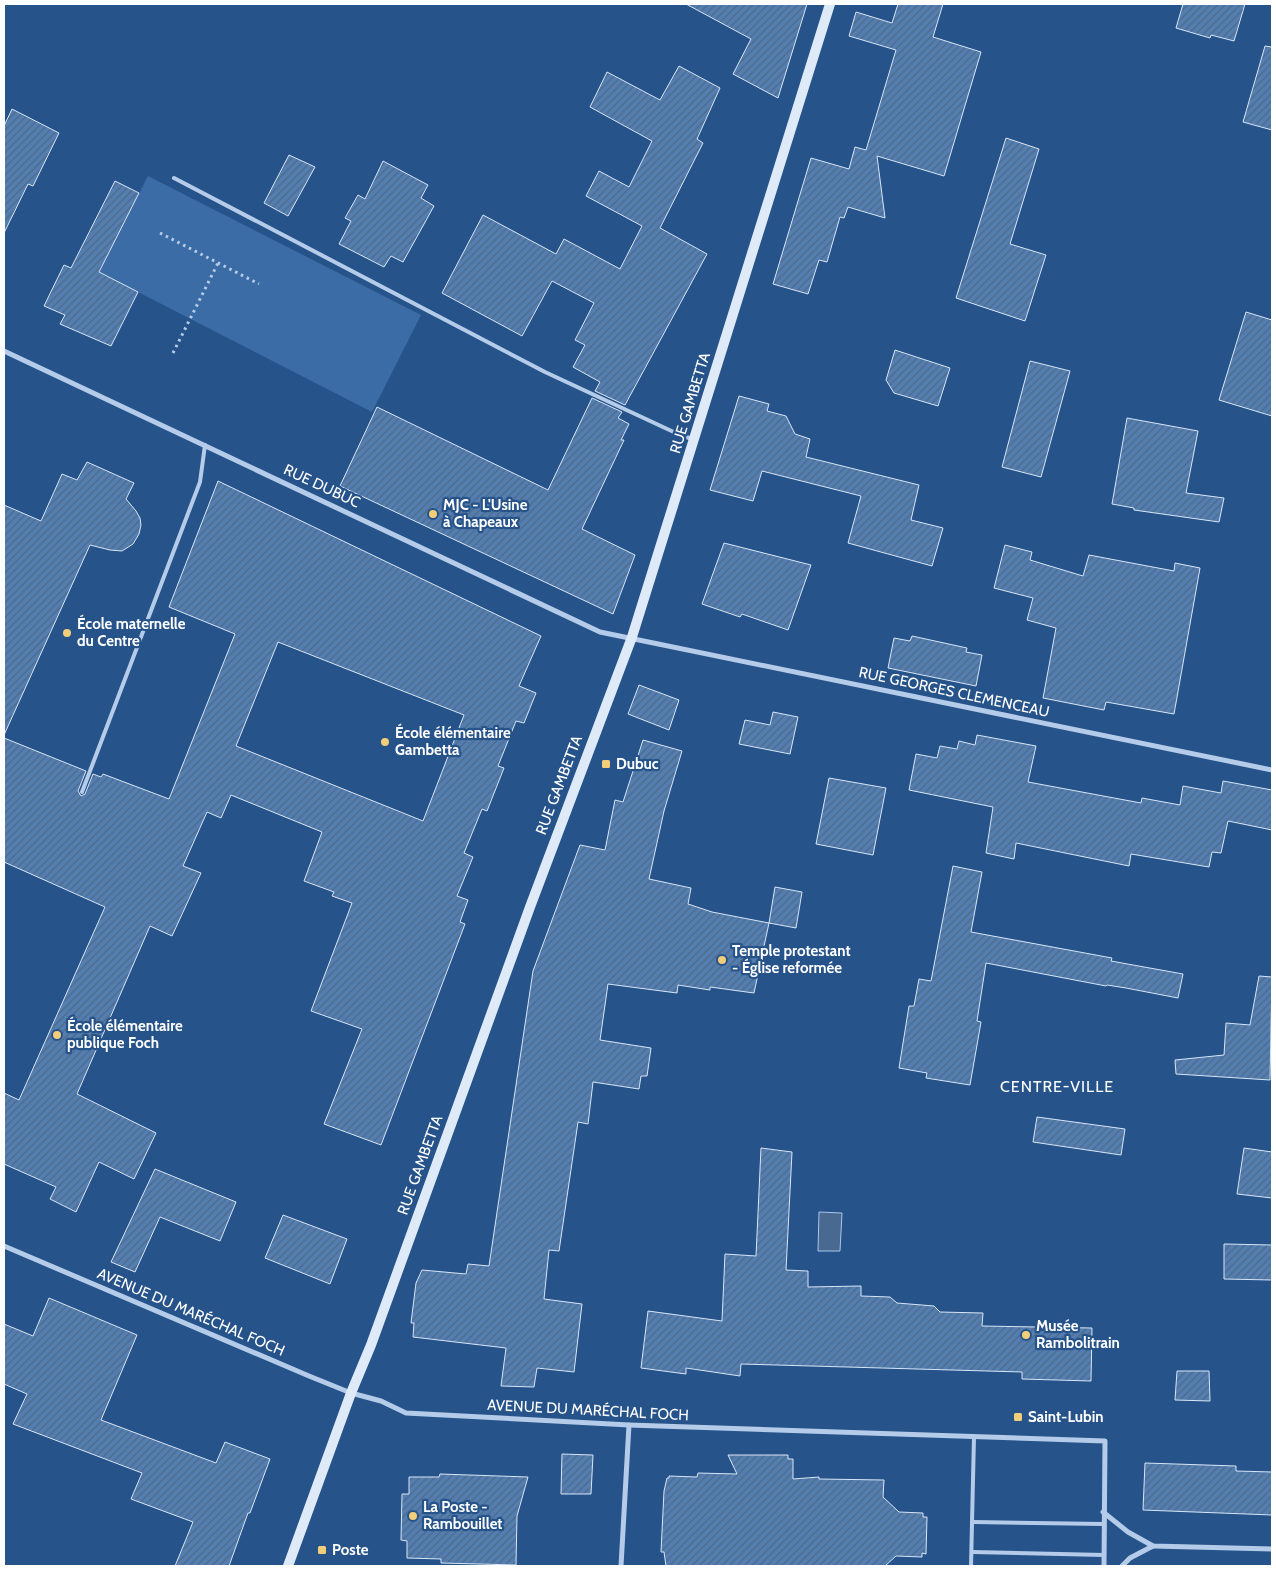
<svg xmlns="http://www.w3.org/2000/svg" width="1276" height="1570" font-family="Cabin,sans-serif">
<defs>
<pattern id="building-hatch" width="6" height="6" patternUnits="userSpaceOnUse" patternTransform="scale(1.25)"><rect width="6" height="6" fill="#537eb2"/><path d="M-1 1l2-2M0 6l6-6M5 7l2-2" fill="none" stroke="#506884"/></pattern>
</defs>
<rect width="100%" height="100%" fill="#26538a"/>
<polygon fill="#3b6ca6" points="148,176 421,315 372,412 99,272"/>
<polygon fill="#496990" stroke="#a8c7ea" points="819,1212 842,1213 840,1251 818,1251"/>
<g fill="url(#building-hatch)" stroke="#d8e6f7" fill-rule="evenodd">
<polygon points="686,4 807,4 778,98 733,74 751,39"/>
<polygon points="898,4 943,4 933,37 981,52 944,176 877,156 885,218 848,207 844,218 840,217 827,262 819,260 808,294 773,284 811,158 849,169 855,147 866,150 896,50 849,36 856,12 892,23"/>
<polygon points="1183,4 1245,4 1234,41 1211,35 1210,38 1176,28"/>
<polygon points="1265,46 1272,47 1272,130 1243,122"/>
<polygon points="679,66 720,88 697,139 703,143 660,228 707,254 625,405 595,391 600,382 573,367 585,345 575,340 594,303 552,281 522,336 442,293 483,215 556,254 564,239 620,269 642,226 586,196 599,171 629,187 652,141 590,107 607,72 660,100"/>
<polygon points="12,109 59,133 33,186 28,184 4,233 4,126"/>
<polygon points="1006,138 1039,149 1010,244 1046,255 1025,321 956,298"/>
<polygon points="289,155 315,167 288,216 264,203"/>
<polygon points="383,161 428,185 421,198 434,206 403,262 391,256 384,267 339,244 351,221 345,218 358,195 365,199"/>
<polygon points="115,181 139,193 99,272 138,292 111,346 60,324 65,315 44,306 64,265 71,268"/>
<polygon points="1246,312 1272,320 1272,416 1219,400"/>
<polygon points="895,350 950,368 938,406 894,393 886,380"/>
<polygon points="1030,361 1070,371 1041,477 1002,467"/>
<polygon points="739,396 769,404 767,411 786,416 795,434 810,439 806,457 919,485 911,520 943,528 932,566 848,543 861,496 762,471 753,501 710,490"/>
<polygon points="592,398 622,412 618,418 629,424 621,440 624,440 582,529 635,555 613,614 340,486 377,407 548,490"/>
<polygon points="1127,418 1198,431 1186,493 1224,498 1219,522 1134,510 1134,508 1112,504"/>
<polygon points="87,462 134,483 126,499 136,511 140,518 141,525 139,534 133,544 122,551 110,550 90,545 4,735 4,505 41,521 62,474 77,480"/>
<path d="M 218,481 L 541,636 L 519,686 L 536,693 L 524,723 L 516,721 L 498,766 L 504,768 L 487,811 L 482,809 L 464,853 L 473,857 L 457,896 L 468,900 L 460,922 L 465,924 L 381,1145 L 324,1124 L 362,1029 L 311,1011 L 352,903 L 332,896 L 334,892 L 304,881 L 322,832 L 231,795 L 221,818 L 207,812 L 183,866 L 201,873 L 172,936 L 150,926 L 77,1094 L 156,1133 L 134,1179 L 99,1162 L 76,1212 L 50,1199 L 56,1187 L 4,1164 L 4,1093 L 19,1100 L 105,907 L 4,862 L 4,738 L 86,771 L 78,791 L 81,796 L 85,794 L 93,774 L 101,777 L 103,774 L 169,799 L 235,634 L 169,607 ZM 278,642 L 464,715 L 423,821 L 236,746 Z"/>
<polygon points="724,543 811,565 788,630 742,614 740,617 702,604"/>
<polygon points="1005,545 1032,552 1030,560 1083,576 1089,555 1174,571 1175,563 1200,568 1174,714 1106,702 1104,710 1043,698 1056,628 1027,620 1033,598 994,588"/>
<polygon points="912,636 967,648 966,652 982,655 976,686 888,668 894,638 910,641"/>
<polygon points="639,685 679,700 669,730 628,714"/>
<polygon points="773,712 798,717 790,754 739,744 745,720 770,725"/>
<polygon points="977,735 1036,746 1028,782 1141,803 1142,798 1180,805 1183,786 1221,793 1223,781 1272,790 1272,830 1228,821 1221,853 1212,852 1209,867 1131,854 1129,866 1016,843 1014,859 986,853 993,807 909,790 916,754 937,758 940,746 957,749 959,741 975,745"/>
<polygon points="643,740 682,751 664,811 649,879 691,888 688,904 712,912 769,923 754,993 710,987 710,990 678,985 677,993 608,984 600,1040 651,1048 647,1076 641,1076 639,1089 593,1082 588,1124 578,1122 559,1251 549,1250 544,1299 582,1304 574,1372 537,1368 534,1387 501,1386 506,1348 413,1337 414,1323 411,1323 416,1283 422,1270 466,1274 468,1264 489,1266 533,971 580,845 605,850 615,800 623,802"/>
<polygon points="829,778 886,788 873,855 816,844"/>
<polygon points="953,866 982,872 971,932 1112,958 1111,961 1183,974 1178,998 1126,988 1107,985 1106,986 986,963 977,1021 981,1022 970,1085 926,1078 927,1073 899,1068 909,1006 914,1006 919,979 931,981"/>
<polygon points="775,887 802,892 796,928 769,923"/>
<polygon points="1259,976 1272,977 1270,1080 1176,1074 1175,1060 1224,1055 1226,1023 1250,1025"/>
<polygon points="1037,1117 1125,1129 1121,1155 1033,1142"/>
<polygon points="761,1148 792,1152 786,1270 808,1271 808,1287 861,1286 861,1296 890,1297 897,1303 934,1306 940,1312 983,1313 982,1326 1092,1328 1091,1381 1022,1379 1022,1372 741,1364 740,1376 686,1368 686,1374 641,1368 648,1311 722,1321 725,1254 756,1256"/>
<polygon points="1244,1148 1272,1152 1272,1198 1237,1194"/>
<polygon points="155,1169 236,1202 220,1241 160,1217 135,1272 111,1262"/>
<polygon points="283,1215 347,1239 330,1284 265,1258"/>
<polygon points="1224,1244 1272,1245 1272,1280 1224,1279"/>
<polygon points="49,1298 137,1335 101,1420 216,1463 225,1442 270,1459 250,1513 248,1513 229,1566 175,1566 193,1522 131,1499 142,1473 13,1424 27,1394 4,1384 4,1324 33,1336"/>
<polygon points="1177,1371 1209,1371 1210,1401 1175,1400"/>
<polygon points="562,1454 593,1455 591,1494 561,1494"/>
<polygon points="728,1455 788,1455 788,1459 793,1459 793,1479 819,1477 819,1479 884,1480 883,1497 899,1512 923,1513 923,1517 927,1517 926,1554 922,1553 922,1557 896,1556 885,1566 666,1566 664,1552 661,1552 664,1491 667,1478 669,1478 669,1476 697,1477 698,1473 737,1474"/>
<polygon points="1145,1463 1236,1466 1236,1471 1272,1472 1272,1515 1143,1510"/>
<polygon points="440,1474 528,1477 517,1516 516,1565 441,1563 441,1559 407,1558 407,1541 401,1540 402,1494 409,1494 409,1477 439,1477"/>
</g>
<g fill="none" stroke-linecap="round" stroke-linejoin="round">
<g stroke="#b4cce9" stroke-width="3" stroke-dasharray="2.5 4" stroke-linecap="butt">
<polyline points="160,233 259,284"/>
<polyline points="173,353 218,263"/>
</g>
<g stroke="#b4cce9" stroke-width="4">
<polyline points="174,178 545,372 678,434 692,439"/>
<polyline points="82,792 200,482 205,445"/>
<polyline points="973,1522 1104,1524"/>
<polyline points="972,1552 1104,1555"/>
<polyline points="971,1566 974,1437"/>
</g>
<g stroke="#b4cce9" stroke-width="5">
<polyline points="4,351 600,632 1272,770"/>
<polyline points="4,1246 309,1376 351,1393 381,1401 406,1413 629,1425 1105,1441 1104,1566"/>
<polyline points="1103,1512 1128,1532 1153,1546 1272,1549"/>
<polyline points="621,1566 629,1425"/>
<polyline points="1122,1566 1130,1558 1153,1546"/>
</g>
<polyline stroke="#deeaf8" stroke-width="10" points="288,1566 351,1393 371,1345 530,907 632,637 830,4"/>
</g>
<g fill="#f2ce79" stroke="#26538a" stroke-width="2">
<circle cx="433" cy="514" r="5"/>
<circle cx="67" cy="633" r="5"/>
<circle cx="385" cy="742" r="5"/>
<rect x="601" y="759" width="10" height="10" rx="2.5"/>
<circle cx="722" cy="960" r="5"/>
<circle cx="57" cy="1035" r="5"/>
<circle cx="1026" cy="1335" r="5"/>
<rect x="1013" y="1412" width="10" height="10" rx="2.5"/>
<circle cx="413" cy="1516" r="5"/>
<rect x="317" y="1545" width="10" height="10" rx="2.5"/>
</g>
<g text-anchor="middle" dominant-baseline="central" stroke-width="4.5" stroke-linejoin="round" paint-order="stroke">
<g font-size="15" fill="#fff" stroke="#26538a">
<text transform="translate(690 403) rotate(-73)">RUE GAMBETTA</text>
<text transform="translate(322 486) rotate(25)">RUE DUBUC</text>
<text transform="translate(954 692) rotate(12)">RUE GEORGES CLEMENCEAU</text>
<text transform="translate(559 785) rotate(-69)">RUE GAMBETTA</text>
<text transform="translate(420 1165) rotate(-70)">RUE GAMBETTA</text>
<text transform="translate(191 1312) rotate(23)">AVENUE DU MARÉCHAL FOCH</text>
<text transform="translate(588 1410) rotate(3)">AVENUE DU MARÉCHAL FOCH</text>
</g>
<g font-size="15" font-weight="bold" fill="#fff" stroke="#26538a" text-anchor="start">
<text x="443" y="505">MJC - L'Usine<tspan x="443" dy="17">à Chapeaux</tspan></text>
<text x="77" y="624">École maternelle<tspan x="77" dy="17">du Centre</tspan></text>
<text x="395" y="733">École élémentaire<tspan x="395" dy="17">Gambetta</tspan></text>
<text x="616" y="764">Dubuc</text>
<text x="732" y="951">Temple protestant<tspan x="732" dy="17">- Église reformée</tspan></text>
<text x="67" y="1026">École élémentaire<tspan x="67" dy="17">publique Foch</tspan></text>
<text x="1036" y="1326">Musée<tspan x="1036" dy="17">Rambolitrain</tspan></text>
<text x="1028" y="1417">Saint-Lubin</text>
<text x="423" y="1507">La Poste -<tspan x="423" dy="17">Rambouillet</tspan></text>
<text x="332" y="1550">Poste</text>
</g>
<g font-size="16" letter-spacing="1" fill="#fff" stroke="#26538a">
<text x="1057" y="1086">CENTRE-VILLE</text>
</g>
</g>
<rect width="1276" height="1570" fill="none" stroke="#ffffff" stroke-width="10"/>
</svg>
